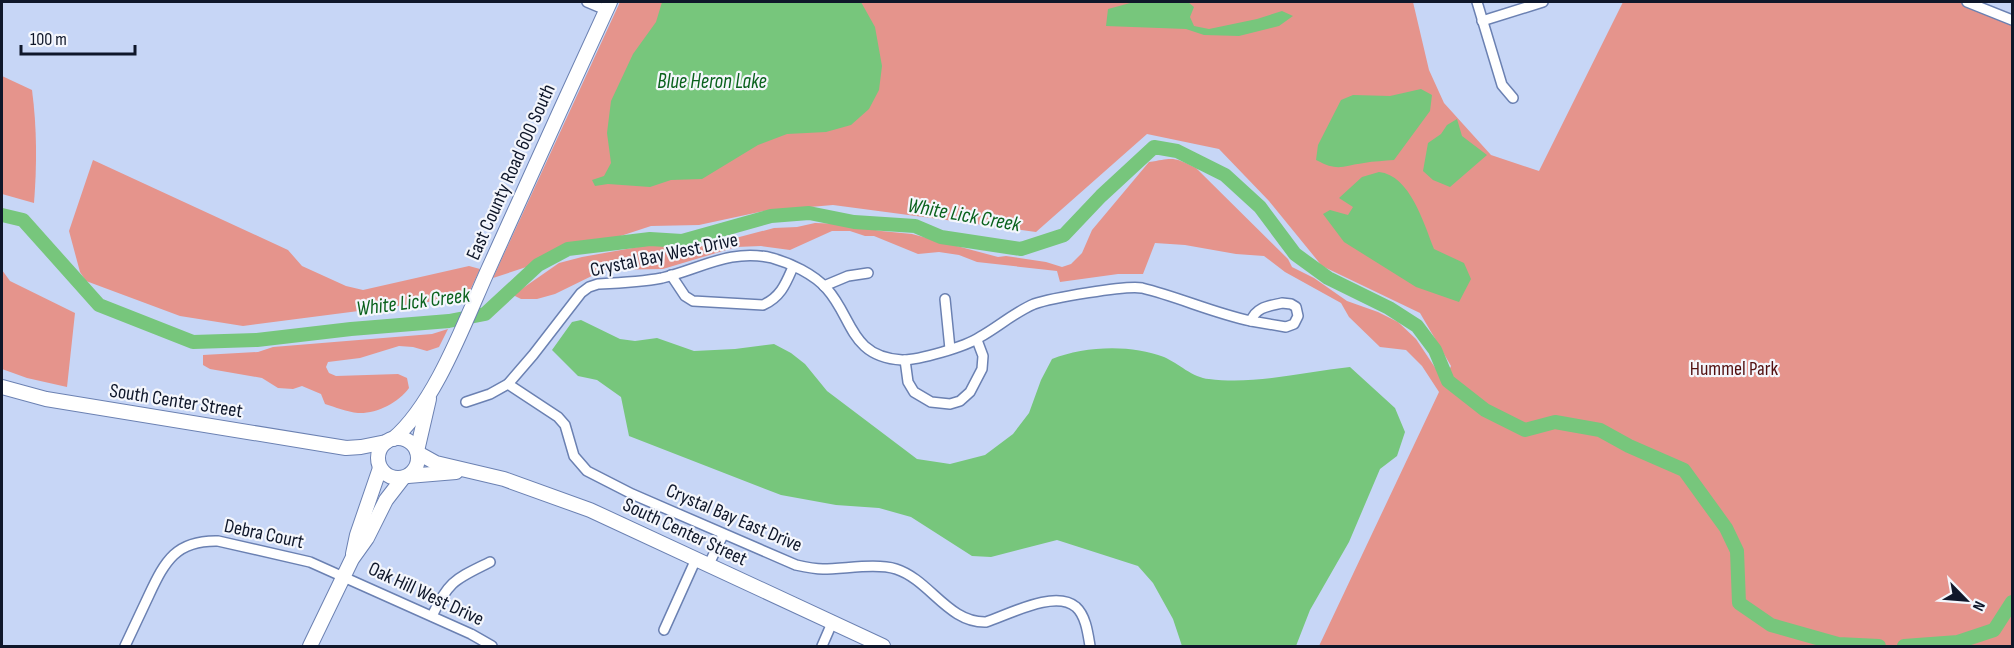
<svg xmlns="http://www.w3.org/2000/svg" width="2014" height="648" font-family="'Sofia Sans Condensed',sans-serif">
<rect width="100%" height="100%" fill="#c7d6f6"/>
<g fill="#e5948c">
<path d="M 620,2 L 1413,2 L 1429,70 L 1444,103 L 1491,155 L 1539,171 L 1623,2 L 1960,2 L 2012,21 L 2012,646 L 1319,646 L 1439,392 L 1422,366 L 1406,350 L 1380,347 L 1349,317 L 1341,303 L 1285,272 L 1264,256 L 1236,254 L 1185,245 L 1155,243 L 1143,274 L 1118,274 L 1060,282 L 1057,271 L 977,262 L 959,255 L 939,252 L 918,254 L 874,236 L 865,236 L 850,231 L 832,231 L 790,250 L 761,246 L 736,247 L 663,269 L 604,270 L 555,294 L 537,299 L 521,299 L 513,295 L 559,263 L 582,257 L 649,245 L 689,248 L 709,245 L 774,228 L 797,227 L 815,223 L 843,224 L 881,231 L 912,234 L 998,257 L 1006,256 L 1046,262 L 1062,267 L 1071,264 L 1082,253 L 1092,230 L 1149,162 C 1173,158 1173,156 1196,168 L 1288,259 L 1292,267 L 1314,278 L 1347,301 L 1378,312 L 1398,322 L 1416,339 L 1444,381 L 1451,366 L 1420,313 L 1322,266 L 1269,201 L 1219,149 L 1147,134 L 1036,232 L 833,205 L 764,211 L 699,225 L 651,226 L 493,278 Z"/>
<path d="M 2,76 L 32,90 C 37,128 37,165 34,203 L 2,194 Z"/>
<polygon points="93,160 288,250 302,266 346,286 363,290 469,266 480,269 467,297 243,326 180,316 86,281 80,272 69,231"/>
<polygon points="2,270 10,281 75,313 67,387 27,378 2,369"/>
<path d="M 448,329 L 439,347 L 427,351 L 413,347 L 399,346 L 360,358 L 328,362 L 326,367 L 329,373 L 336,376 L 398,374 L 407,378 L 409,388 C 398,403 376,414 358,413 C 347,412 335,407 325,404 L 321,394 L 302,386 L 293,389 L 278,388 L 262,378 L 210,369 L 203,365 L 203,355 L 258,352 L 273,347 L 432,334 Z"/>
</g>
<g fill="#77c67c">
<polygon points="662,2 861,2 875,27 882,66 879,90 869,109 851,125 826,132 787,134 758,145 702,179 671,180 650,187 608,184 595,186 592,180 604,176 611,163 607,133 611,101 633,54 656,22"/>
<polygon points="1134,2 1188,2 1194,7 1190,17 1194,26 1209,29 1257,19 1282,11 1293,16 1279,26 1239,36 1204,35 1186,29 1106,26 1108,9"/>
<path d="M 1421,89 L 1432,95 L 1430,111 L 1394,160 C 1384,161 1374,161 1364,163 C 1341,166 1339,172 1316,160 L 1318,145 L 1341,100 L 1353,95 L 1390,96 Z"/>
<polygon points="1457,119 1462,136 1487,155 1450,187 1433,180 1423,171 1428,143 1441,134 1447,125"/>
<path d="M 1379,172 C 1410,175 1424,224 1434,249 L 1464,263 L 1471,279 L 1459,302 L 1416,287 L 1344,242 L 1323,214 L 1330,210 L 1348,215 L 1353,207 L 1339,198 L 1362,177 Z"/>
<path d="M 581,320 L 620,339 L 635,341 L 657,338 L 694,351 L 735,349 L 774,344 L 791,353 L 805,364 L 827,391 L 917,459 L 950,464 L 985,455 L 1013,434 L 1029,413 L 1041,380 L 1052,359 C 1084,346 1131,344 1164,357 C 1178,363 1193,378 1209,379 C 1255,385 1303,372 1350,367 L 1395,408 L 1405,432 L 1397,456 L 1380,469 L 1349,542 L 1310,610 L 1296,646 L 1182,646 L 1173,619 L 1153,583 L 1138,566 L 1057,540 L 991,557 L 972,556 L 911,517 L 879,508 L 836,505 L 781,495 L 629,436 L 621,397 L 597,380 L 578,376 L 552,350 L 572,322 Z"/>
</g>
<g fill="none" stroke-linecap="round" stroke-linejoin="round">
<g stroke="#77c67c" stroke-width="14">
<polyline points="2,215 23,220 99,305 193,342 257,340 351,329 449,321 485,314 538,265 568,249 650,239 682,241 771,216 809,213 854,222 915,226 941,237 1021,249 1064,235 1101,196 1154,147 1177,151 1225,175 1260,207 1295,254 1328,278 1389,308 1417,326 1435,350 1448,381 1485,410 1525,430 1555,422 1600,430 1629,446 1684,470 1726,528 1737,551 1739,603 1771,625 1838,644 1879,646"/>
<polyline points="1904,646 1958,642 1994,630 2012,602"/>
</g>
<defs>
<g id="street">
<polyline points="587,2 606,10"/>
<polyline points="1477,2 1502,85 1513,98"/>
<polyline points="1967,2 2012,20"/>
<polyline points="1482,21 1543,2"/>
<path d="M 671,275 L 685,296 L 693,301 L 763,305 C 781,297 786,283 793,267"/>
<polyline points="824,286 848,276 868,273"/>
<polyline points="945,299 950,349"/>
<path d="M 1282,303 L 1291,304 L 1296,307 L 1298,316 L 1294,324 L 1286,327 L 1251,321 C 1256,307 1269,306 1282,303 Z"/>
<polyline points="905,360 908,382 914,392 931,402 950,404 960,401 970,392 982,369 983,356 977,340"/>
<path d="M 508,384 L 558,417 L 565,425 L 574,456 L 587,471 L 632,494 L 796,565 C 805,567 814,569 823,569 C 845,569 876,563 896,569 C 930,580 948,623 986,622 C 1008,615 1055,589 1076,607 C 1086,616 1088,634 1090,646"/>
<path d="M 466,402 L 490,394 L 508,384 L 533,355 L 581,293 L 589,287 L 598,284 C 619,283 641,282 662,278 C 700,269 731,248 772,258 C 790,263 814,274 827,289 C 853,318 850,357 902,360 C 919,360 965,347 980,337 C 998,327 1015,312 1034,304 C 1051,298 1126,285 1142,288 C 1179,297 1213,313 1251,321"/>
<polyline points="709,564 723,535"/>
<path d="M 432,616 C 449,580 456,579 490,562"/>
<polyline points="664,630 696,559"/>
<path d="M 125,646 C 133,629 141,612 149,595 C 165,561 176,540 218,541 L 310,562 L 471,634 L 492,646"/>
<polyline points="822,646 832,623"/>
</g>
<g id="secondary">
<polyline points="2,387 46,399 346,448 361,447 386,442"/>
<circle cx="398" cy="458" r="20"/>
<path d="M 393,439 C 435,404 465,321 488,270 C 528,181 569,91 610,2"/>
<polyline points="417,451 429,399"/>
<polyline points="418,453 436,463 504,479 590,510 883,646"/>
<polyline points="408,476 456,472"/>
<polyline points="353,554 357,535 380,468"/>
<polyline points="310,646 352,559 367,538 386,500 403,478"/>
</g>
</defs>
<use href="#street" stroke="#6b81b2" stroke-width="12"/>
<use href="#secondary" stroke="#6b81b2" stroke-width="16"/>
<use href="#street" stroke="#fff" stroke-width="9"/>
<use href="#secondary" stroke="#fff" stroke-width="14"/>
</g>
<g text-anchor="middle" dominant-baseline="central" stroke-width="4.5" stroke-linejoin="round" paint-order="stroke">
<g font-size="20" fill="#0f172a" stroke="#f4f6fc">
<text transform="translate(511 172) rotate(-66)">East County Road 600 South</text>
<text transform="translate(664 255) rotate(-12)">Crystal Bay West Drive</text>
<text transform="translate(176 401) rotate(9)">South Center Street</text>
<text transform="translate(734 518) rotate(23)">Crystal Bay East Drive</text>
<text transform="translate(685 532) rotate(25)">South Center Street</text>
<text transform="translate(264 534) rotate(12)">Debra Court</text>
<text transform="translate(426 594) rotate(25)">Oak Hill West Drive</text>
</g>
<g font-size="20" fill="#521010" stroke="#f4f6fc">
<text x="1734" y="369">Hummel Park</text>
</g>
<g font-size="21" font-style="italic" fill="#0a621d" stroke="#f4f6fc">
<text x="712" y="81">Blue Heron Lake</text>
<text transform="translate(964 215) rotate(10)">White Lick Creek</text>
<text transform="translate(413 302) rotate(-7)">White Lick Creek</text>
</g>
</g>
<rect width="2014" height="648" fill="none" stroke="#0f172a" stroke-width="6"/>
<g transform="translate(1966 600) rotate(115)" stroke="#f4f6fc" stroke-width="4.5" paint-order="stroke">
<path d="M0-4.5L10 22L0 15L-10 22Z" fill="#0f172a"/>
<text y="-9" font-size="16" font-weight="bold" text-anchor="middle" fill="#0f172a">N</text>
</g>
<path d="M21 45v9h114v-9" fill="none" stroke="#0f172a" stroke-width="3"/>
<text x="30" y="45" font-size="18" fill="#0f172a" stroke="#f4f6fc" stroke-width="4.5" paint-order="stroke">100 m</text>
</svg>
